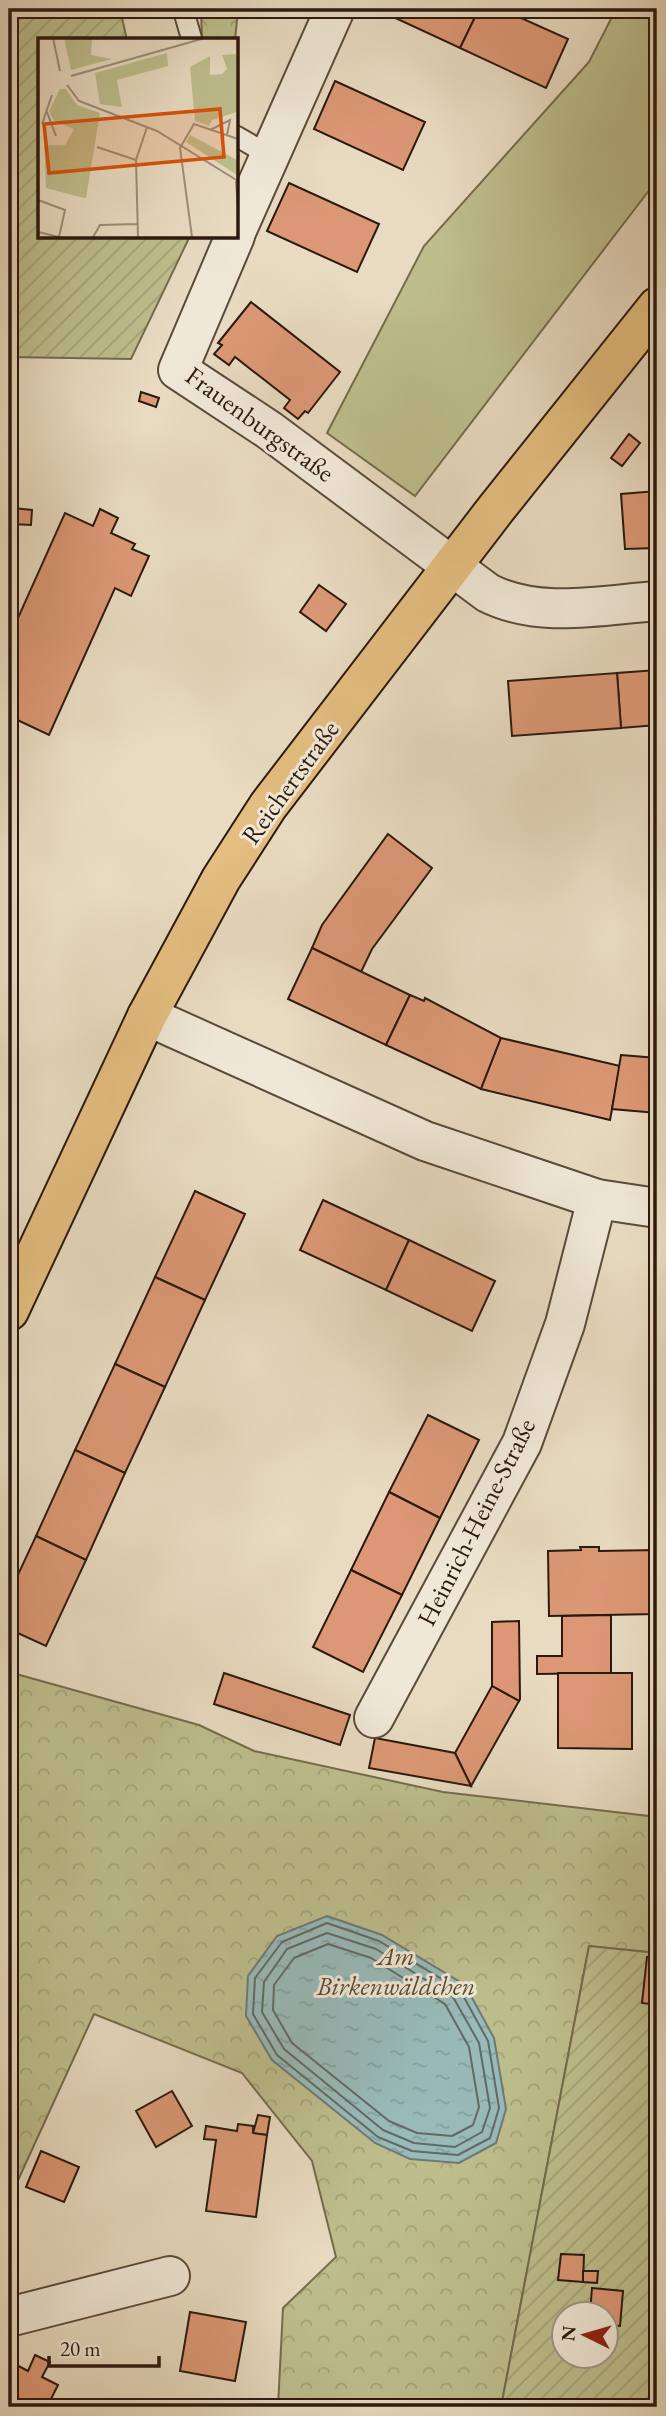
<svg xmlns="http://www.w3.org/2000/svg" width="666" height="2416" font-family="'EB Garamond',serif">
<defs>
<pattern id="park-crowns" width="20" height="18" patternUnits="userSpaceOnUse" patternTransform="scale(1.75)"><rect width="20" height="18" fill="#bebe8d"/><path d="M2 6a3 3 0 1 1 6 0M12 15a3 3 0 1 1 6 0" fill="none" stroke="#a3a378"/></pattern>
<pattern id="garden-furrows" width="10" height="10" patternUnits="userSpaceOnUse" patternTransform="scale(1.75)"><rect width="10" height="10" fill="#bebe8d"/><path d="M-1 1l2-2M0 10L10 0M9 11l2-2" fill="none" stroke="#a3a378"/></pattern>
<pattern id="water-ripples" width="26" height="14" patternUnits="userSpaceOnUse" patternTransform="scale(1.75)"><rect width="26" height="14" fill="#98bab9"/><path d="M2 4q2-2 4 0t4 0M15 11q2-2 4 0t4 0" fill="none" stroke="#839f9e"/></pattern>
</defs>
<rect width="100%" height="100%" fill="#e8dbc1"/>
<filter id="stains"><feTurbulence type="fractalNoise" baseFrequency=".00286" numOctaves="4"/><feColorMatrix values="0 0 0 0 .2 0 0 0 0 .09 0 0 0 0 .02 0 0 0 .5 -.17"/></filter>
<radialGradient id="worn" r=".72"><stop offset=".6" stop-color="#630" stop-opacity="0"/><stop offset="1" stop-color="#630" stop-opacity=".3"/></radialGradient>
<polygon fill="#bebe8d" stroke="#756c4e" stroke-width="2" points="616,9 657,9 657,180 415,496 327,433 424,246 589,62"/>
<g fill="url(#park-crowns)" stroke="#756c4e" stroke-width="2">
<polygon points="201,9 238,10 235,40 202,40"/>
<polygon points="9,1672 199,1725 254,1751 443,1792 657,1817 657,1953 589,1946 501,2407 278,2407 283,2308 336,2257 312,2161 242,2073 94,2014 9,2200"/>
</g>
<g fill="url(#garden-furrows)" stroke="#756c4e" stroke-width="2" fill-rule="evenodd">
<polygon points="9,9 120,9 127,40 40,40 40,236 190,236 131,359 9,357"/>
<path d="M 589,1946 L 657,1953 L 657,2407 L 501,2407 ZM 564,2314 L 606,2314 L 606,2356 L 564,2356 Z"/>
</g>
<polygon fill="url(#water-ripples)" stroke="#6d7a75" stroke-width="2" points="327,1916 382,1935 465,1985 494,2038 506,2109 496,2143 459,2163 410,2159 375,2143 272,2060 246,2016 248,1976 277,1936"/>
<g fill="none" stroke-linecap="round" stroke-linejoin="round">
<g stroke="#626a64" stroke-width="2">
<polygon points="327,1923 379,1941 460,1990 488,2041 499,2108 490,2138 458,2155 412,2151 378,2137 277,2055 253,2014 255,1978 282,1942"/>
<polygon points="327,1933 376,1949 453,1997 479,2043 490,2108 482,2132 455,2147 414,2143 383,2130 284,2049 262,2012 264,1982 287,1949"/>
<polygon points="328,1944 371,1958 445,2004 469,2047 479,2107 473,2125 452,2136 417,2133 389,2121 292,2043 273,2010 274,1985 294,1958"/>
</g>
</g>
<g fill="#dc9876" stroke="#2c190e" stroke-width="2">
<polygon points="376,9 479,9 460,48"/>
<polygon points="479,9 501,9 568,39 546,88 460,48"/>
<polygon points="335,81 425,122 403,170 314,129"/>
<polygon points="289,183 379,224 357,272 267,231"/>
<polygon points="251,302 340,372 308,413 305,411 298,419 284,408 290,400 235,357 229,365 214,354 222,345 218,343"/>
<polygon points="141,392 159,398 156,407 139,401"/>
<polygon points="629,434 640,443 622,466 611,458"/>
<polygon points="657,491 657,548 625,549 621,494"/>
<polygon points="13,508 32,510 31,525 12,524"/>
<polygon points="100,509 118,518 111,533 135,544 132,549 149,556 131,596 115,588 49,735 9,716 9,638 65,513 93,526"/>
<polygon points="319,585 346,604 326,631 300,612"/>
<polygon points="657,670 657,725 621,728 617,673"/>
<polygon points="617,673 621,728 512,736 508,681"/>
<polygon points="388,834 432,868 372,949 361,972 312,948 322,925"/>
<polygon points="312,948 410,995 386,1045 288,999"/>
<polygon points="410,995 424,1001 425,998 501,1038 481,1089 386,1045"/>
<polygon points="501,1038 620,1066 610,1120 481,1089"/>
<polygon points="621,1055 657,1058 657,1113 612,1109"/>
<polygon points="195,1191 245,1214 205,1300 155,1277"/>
<polygon points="323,1200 409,1240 386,1290 300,1250"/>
<polygon points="409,1240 495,1281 472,1331 386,1290"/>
<polygon points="155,1277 205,1300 165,1387 115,1364"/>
<polygon points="115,1364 165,1387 125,1473 75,1450"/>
<polygon points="428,1415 479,1440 440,1518 389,1492"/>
<polygon points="75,1450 125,1473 86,1560 36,1536"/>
<polygon points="389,1492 440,1518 402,1595 351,1570"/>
<polygon points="36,1536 86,1560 46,1646 9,1629 9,1594"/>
<polygon points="580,1547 599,1547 599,1551 657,1550 657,1614 549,1616 548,1551 581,1550"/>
<polygon points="351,1570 402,1595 363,1672 313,1647"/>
<polygon points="611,1615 611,1673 537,1674 537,1656 562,1656 562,1616"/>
<polygon points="519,1621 520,1699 519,1701 492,1686 492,1622"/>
<polygon points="224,1673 350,1715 340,1745 214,1704"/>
<polygon points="558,1673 632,1673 632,1749 558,1748"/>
<polygon points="492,1686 519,1701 471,1786 455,1753"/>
<polygon points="375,1738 455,1753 471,1786 369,1768"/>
<polygon points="647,1957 657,1958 657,2005 642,2003"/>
<polygon points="172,2091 192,2126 156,2147 136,2111"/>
<polygon points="258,2115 270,2117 267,2135 253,2133"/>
<polygon points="238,2124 253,2126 253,2133 267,2135 256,2217 206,2211 216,2140 204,2139 206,2126 237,2131"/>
<polygon points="41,2151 79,2167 64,2202 26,2187"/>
<polygon points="561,2254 584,2255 583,2282 558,2280"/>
<polygon points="583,2271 598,2271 597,2283 583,2282"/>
<polygon points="592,2288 623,2291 620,2326 606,2325 606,2314 590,2314"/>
<polygon points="190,2312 246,2322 235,2381 180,2371"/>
<polygon points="35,2355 50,2362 42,2377 58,2385 47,2407 9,2407 9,2361 28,2371"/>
</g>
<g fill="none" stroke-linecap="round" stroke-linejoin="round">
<defs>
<g id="service">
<polyline points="183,9 192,40"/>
<polyline points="236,136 269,155"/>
</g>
<g id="minor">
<polyline points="236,232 335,9"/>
<path d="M 235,236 L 178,370 L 269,430 L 488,593 C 540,619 601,605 657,601"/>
<polyline points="147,1016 425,1141 597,1199 657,1208"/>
<polyline points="374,1718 522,1443 565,1324 597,1199"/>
<polyline points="9,2317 170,2276"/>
</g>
<polyline id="primary" points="9,1311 147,1016 221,879 268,806 495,510 657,307"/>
</defs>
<use href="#service" stroke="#5b4a3b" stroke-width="23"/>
<use href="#minor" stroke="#5b4a3b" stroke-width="42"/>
<use href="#primary" stroke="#2c190e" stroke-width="42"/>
<use href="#service" stroke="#f0e8d7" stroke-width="19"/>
<use href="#minor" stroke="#f0e8d7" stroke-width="38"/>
<use href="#primary" stroke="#e4be80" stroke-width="38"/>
</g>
<g text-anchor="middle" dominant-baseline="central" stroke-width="6" stroke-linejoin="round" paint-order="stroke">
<g font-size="26" fill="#2c190e" stroke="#f0e8d7">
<text transform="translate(260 424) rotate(36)">Frauenburgstraße</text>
<text transform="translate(290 782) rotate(-54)">Reichertstraße</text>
<text transform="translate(476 1522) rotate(-63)">Heinrich-Heine-Straße</text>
</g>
<g font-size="26" font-style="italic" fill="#584b34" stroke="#f0e8d7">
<text x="396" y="1956">Am<tspan x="396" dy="30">Birkenwäldchen</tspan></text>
</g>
</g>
<g transform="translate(38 38)">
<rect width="200" height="200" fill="#e8dbc1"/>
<path d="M 152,97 L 199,122 L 199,137 L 148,104 Z" fill="#bebe8d"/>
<path d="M 22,51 L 28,51 L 39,67 L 62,75 L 48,160 L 42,159 L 44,126 L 7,122 L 6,107 L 27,107 L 36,91 L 16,83 L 11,73 Z" fill="#bebe8d"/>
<path d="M 26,0 L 54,0 L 53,17 L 74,21 L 33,32 ZM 129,15 L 130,28 L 79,42 L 84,69 L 62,66 L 57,35 ZM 198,16 L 199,74 L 174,82 L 171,88 L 157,83 L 152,29 L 172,18 L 172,37 L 184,36 L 189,31 L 184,17 ZM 7,122 L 44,126 L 42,159 L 8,150 Z" fill="#bebe8d"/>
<path fill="none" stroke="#9d8d79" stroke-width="2" d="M 15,0 L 22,33M 33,38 L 167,0M 29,47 L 41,63 L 119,93 L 200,143M 9,74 L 18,98M 4,86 L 14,57M 172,92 L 192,82 L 189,97M 59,109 L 98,122M 198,143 L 200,171M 0,162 L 27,172 L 21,199M 0,194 L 21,199M 55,199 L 62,187 L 99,186M 100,199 L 98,122 L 109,89M 154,199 L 142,110 L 156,86 L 200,101"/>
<path fill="#d5530c" fill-opacity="0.15" stroke="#d5530c" stroke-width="3.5" d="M 182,71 L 186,119 L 11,135 L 6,86 Z"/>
<rect width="200" height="200" fill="none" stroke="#2c190e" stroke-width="3.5"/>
</g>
<rect width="666" height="2416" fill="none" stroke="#e8dbc1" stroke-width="35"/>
<rect x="10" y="10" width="645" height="2395" fill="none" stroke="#2c190e" stroke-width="3.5"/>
<rect x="18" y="18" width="631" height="2381" fill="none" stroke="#2c190e" stroke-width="2"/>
<g transform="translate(585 2335) rotate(275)"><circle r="33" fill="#f0e8d7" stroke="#a29587" stroke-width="2"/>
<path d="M0-5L12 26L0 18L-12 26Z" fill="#8f2418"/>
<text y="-10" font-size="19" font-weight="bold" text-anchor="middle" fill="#2c190e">N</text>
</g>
<path d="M49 2356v10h110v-10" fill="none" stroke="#2c190e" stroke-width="3.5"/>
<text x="60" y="2356" font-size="21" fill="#2c190e" stroke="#f0e8d7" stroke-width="5" paint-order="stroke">20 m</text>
<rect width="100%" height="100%" filter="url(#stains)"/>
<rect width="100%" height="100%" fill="url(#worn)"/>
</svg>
